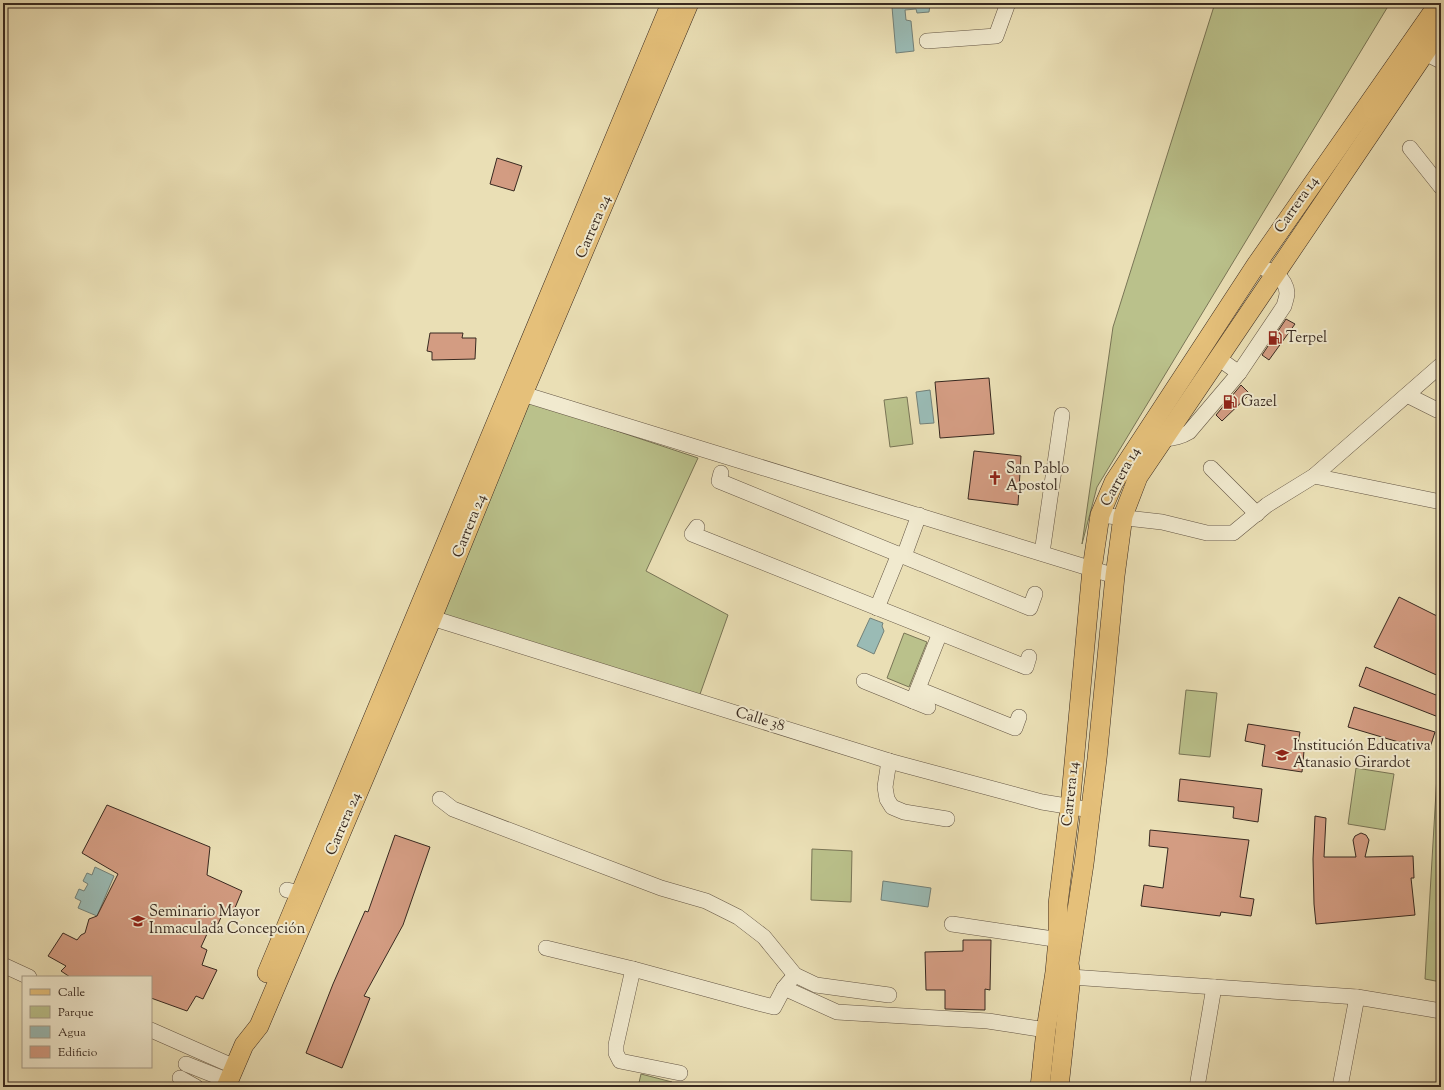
<svg xmlns="http://www.w3.org/2000/svg" width="1444" height="1090" font-family="'Sorts Mill Goudy',serif">
<rect width="100%" height="100%" fill="#eadfb5"/>
<filter id="stains"><feTurbulence type="fractalNoise" baseFrequency=".005" numOctaves="4"/><feColorMatrix values="0 0 0 0 .2 0 0 0 0 .09 0 0 0 0 .02 0 0 0 .5 -.17"/></filter>
<radialGradient id="worn" r=".72"><stop offset=".6" stop-color="#630" stop-opacity="0"/><stop offset="1" stop-color="#630" stop-opacity=".3"/></radialGradient>
<g fill="#bac18b" stroke="#797556">
<polygon points="1215,3 1390,3 1097,487 1082,544 1113,327"/>
<polygon points="907,397 913,444 890,447 884,400"/>
<polygon points="527,401 698,458 646,571 728,615 699,697 440,615"/>
<polygon points="904,633 927,642 909,687 887,678"/>
<polygon points="1186,690 1217,693 1210,757 1179,754"/>
<polygon points="1438,758 1441,758 1441,982 1425,979"/>
<polygon points="1356,768 1394,774 1385,830 1348,824"/>
<polygon points="812,849 852,851 851,902 811,900"/>
<polygon points="641,1074 672,1082 671,1087 638,1087"/>
</g>
<g fill="#9abbb5" stroke="#738179">
<polygon points="927,3 930,5 929,12 917,13 916,9 905,10 906,20 911,21 914,51 896,53 892,7"/>
<polygon points="930,390 934,423 920,424 916,392"/>
<polygon points="870,618 883,623 882,626 884,631 874,654 857,646"/>
<polygon points="95,867 114,876 97,916 78,908 81,901 75,898 79,889 84,891 88,884 83,881 87,873 92,875"/>
<polygon points="883,881 931,888 928,907 881,900"/>
</g>
<g fill="#d39c82" stroke="#382920">
<polygon points="497,158 522,166 514,191 490,184"/>
<polygon points="1286,319 1295,324 1269,360 1262,355"/>
<polygon points="430,333 463,333 462,338 476,338 475,359 432,360 432,352 427,351"/>
<polygon points="989,378 994,434 940,438 935,382"/>
<polygon points="1241,385 1250,394 1222,421 1216,415"/>
<polygon points="974,451 1021,456 1018,505 968,499"/>
<polygon points="1399,597 1441,618 1441,677 1374,647"/>
<polygon points="1366,667 1441,697 1441,718 1359,686"/>
<polygon points="1354,707 1435,732 1429,751 1348,727"/>
<polygon points="1248,724 1300,732 1297,749 1304,751 1302,772 1262,766 1265,745 1245,741"/>
<polygon points="1180,779 1262,789 1258,822 1233,818 1234,807 1178,801"/>
<polygon points="107,805 210,847 207,875 242,891 232,915 223,913 218,924 212,923 201,947 207,950 202,965 217,970 203,999 196,996 187,1011 151,998 151,977 70,977 61,971 66,966 48,956 63,933 77,940 81,935 85,933 89,919 97,916 118,874 82,853"/>
<polygon points="1315,816 1326,818 1324,857 1356,857 1353,840 1355,836 1361,833 1366,835 1369,840 1365,857 1413,856 1414,878 1411,878 1415,915 1316,924 1314,904 1313,859"/>
<polygon points="1150,830 1249,840 1240,897 1254,899 1251,916 1221,912 1220,916 1141,906 1144,885 1163,888 1168,848 1149,846"/>
<polygon points="395,835 430,847 403,925 364,996 370,998 342,1068 306,1053 333,984 365,911 368,912"/>
<polygon points="963,940 991,940 990,990 985,989 985,1010 945,1009 945,990 926,990 925,952 963,951"/>
</g>
<g fill="none" stroke-linecap="round" stroke-linejoin="round">
<defs>
<g id="minor">
<polyline points="927,41 996,36 1008,3"/>
<polyline points="1425,53 1441,61"/>
<polyline points="1410,148 1441,187"/>
<polyline points="1218,358 1239,373"/>
<polyline points="523,394 1115,576"/>
<polyline points="1407,395 1437,410 1441,406"/>
<path d="M 1164,439 C 1174,438 1181,437 1189,432 L 1239,373 L 1284,306 C 1285,302 1287,297 1287,293 C 1286,276 1269,270 1256,265"/>
<polyline points="1211,468 1257,514"/>
<polyline points="721,473 719,481 1030,608 1035,594"/>
<polyline points="1314,476 1441,502"/>
<polyline points="1100,515 1162,522 1207,533 1233,533 1267,505 1314,476 1441,365"/>
<polyline points="697,527 692,534 1026,667 1029,657"/>
<polyline points="1042,553 1062,415"/>
<polyline points="904,556 919,515"/>
<polyline points="877,608 899,554"/>
<polyline points="432,618 889,761 1042,802 1091,810"/>
<polyline points="864,681 928,707"/>
<polyline points="918,689 1015,728 1019,717"/>
<polyline points="913,701 940,633"/>
<polyline points="889,761 885,787 887,799 892,807 904,812 947,819"/>
<polyline points="440,799 453,809 661,888 706,901 738,917 764,937 795,975 816,985 889,995"/>
<polyline points="287,890 300,893"/>
<polyline points="952,924 1067,941"/>
<polyline points="546,948 633,969 758,1003 774,1007 784,988 795,975"/>
<polyline points="3,965 29,977"/>
<polyline points="633,969 616,1045 616,1053 620,1061 680,1073"/>
<polyline points="1060,974 1071,977 1357,997 1441,1011"/>
<polyline points="784,988 837,1012 988,1021 1046,1030"/>
<polyline points="151,1030 235,1067"/>
<polyline points="186,1064 229,1081"/>
<polyline points="180,1078 196,1087"/>
<polyline points="1197,1087 1214,987"/>
<polyline points="1340,1087 1357,997"/>
</g>
<g id="major">
<polyline points="267,973 671,3"/>
<polyline points="226,1087 244,1045 259,1026 432,618 523,394 689,3"/>
<polyline points="1040,1087 1046,1030 1055,972 1058,940 1058,904 1070,807 1092,569 1100,515 1114,482 1256,265 1439,3"/>
<polyline points="1059,1087 1071,977 1069,963 1084,864 1097,759 1115,576 1123,516 1138,477 1441,29"/>
</g>
</defs>
<use href="#minor" stroke="#645645" stroke-width="16"/>
<use href="#major" stroke="#382920" stroke-width="20"/>
<use href="#minor" stroke="#f1eacf" stroke-width="15"/>
<use href="#major" stroke="#e5c07a" stroke-width="19"/>
</g>
<defs>
<symbol id="fuel-bare" viewBox="-9 -9 18 18"><path d="M-5.5-6h7V0h2V4h1.3V-2.5L3-4.5l.8-.8L6-3V5H2.5V1h-1V6h-7ZM-4.2-4.7v3.2H.2V-4.7Z" fill="#8f2418" stroke="#f1eacf" stroke-width="2.5" paint-order="stroke"/></symbol>
<symbol id="church-bare" viewBox="-9 -9 18 18"><path d="M-1.2-6h2.4v3.5h3.3v2.4h-3.3V6h-2.4V-.1h-3.3v-2.4h3.3Z" fill="#8f2418" stroke="#f1eacf" stroke-width="2.5" paint-order="stroke"/></symbol>
<symbol id="school-bare" viewBox="-9 -9 18 18"><path d="M0-5L7-2L0 1L-7-2ZM-4 1L0 2.5L4 1V4Q0 6-4 4Z" fill="#8f2418" stroke="#f1eacf" stroke-width="2.5" paint-order="stroke"/></symbol>
<symbol id="university-bare" viewBox="-9 -9 18 18"><path d="M0-5L7-2L0 1L-7-2ZM-4 1L0 2.5L4 1V4Q0 6-4 4Z" fill="#8f2418" stroke="#f1eacf" stroke-width="2.5" paint-order="stroke"/></symbol>
</defs>
<g fill-rule="evenodd">
<use href="#fuel-bare" x="1265" y="328" width="20" height="20"/>
<use href="#fuel-bare" x="1220" y="392" width="20" height="20"/>
<use href="#church-bare" x="985" y="468" width="20" height="20"/>
<use href="#school-bare" x="1272" y="745" width="20" height="20"/>
<use href="#university-bare" x="128" y="911" width="20" height="20"/>
</g>
<g text-anchor="middle" dominant-baseline="central" stroke-width="4" stroke-linejoin="round" paint-order="stroke">
<g font-size="15" fill="#382920" stroke="#f1eacf">
<text transform="translate(1297 205) rotate(-55)">Carrera 14</text>
<text transform="translate(594 227) rotate(-67)">Carrera 24</text>
<text transform="translate(1121 477) rotate(-61)">Carrera 14</text>
<text transform="translate(470 526) rotate(-68)">Carrera 24</text>
<text transform="translate(760 720) rotate(17)">Calle 38</text>
<text transform="translate(1071 794) rotate(-84)">Carrera 14</text>
<text transform="translate(344 824) rotate(-67)">Carrera 24</text>
</g>
<g font-size="15" fill="#382920" stroke="#f1eacf" text-anchor="start">
<text x="1286" y="338">Terpel</text>
<text x="1241" y="402">Gazel</text>
<text x="1006" y="469">San Pablo<tspan x="1006" dy="17">Apostol</tspan></text>
<text x="1293" y="746">Institución Educativa<tspan x="1293" dy="17">Atanasio Girardot</tspan></text>
<text x="149" y="912">Seminario Mayor<tspan x="149" dy="17">Inmaculada Concepción</tspan></text>
</g>
</g>
<rect width="1444" height="1090" fill="none" stroke="#eadfb5" stroke-width="16"/>
<rect x="4" y="4" width="1436" height="1082" fill="none" stroke="#382920" stroke-width="2"/>
<rect x="8" y="8" width="1428" height="1074" fill="none" stroke="#382920"/>
<rect x="22" y="976" width="130" height="92" fill="#f1eacf" stroke="#a79d89"/>
<rect x="30" y="989" width="20" height="6" fill="#e5c07a" stroke="#a79d89"/>
<text x="58" y="996" font-size="12" fill="#382920">Calle</text>
<rect x="30" y="1006" width="20" height="12" fill="#bac18b" stroke="#a79d89"/>
<text x="58" y="1016" font-size="12" fill="#382920">Parque</text>
<rect x="30" y="1026" width="20" height="12" fill="#9abbb5" stroke="#a79d89"/>
<text x="58" y="1036" font-size="12" fill="#382920">Agua</text>
<rect x="30" y="1046" width="20" height="12" fill="#d39c82" stroke="#a79d89"/>
<text x="58" y="1056" font-size="12" fill="#382920">Edificio</text>
<rect width="100%" height="100%" filter="url(#stains)"/>
<rect width="100%" height="100%" fill="url(#worn)"/>
</svg>
